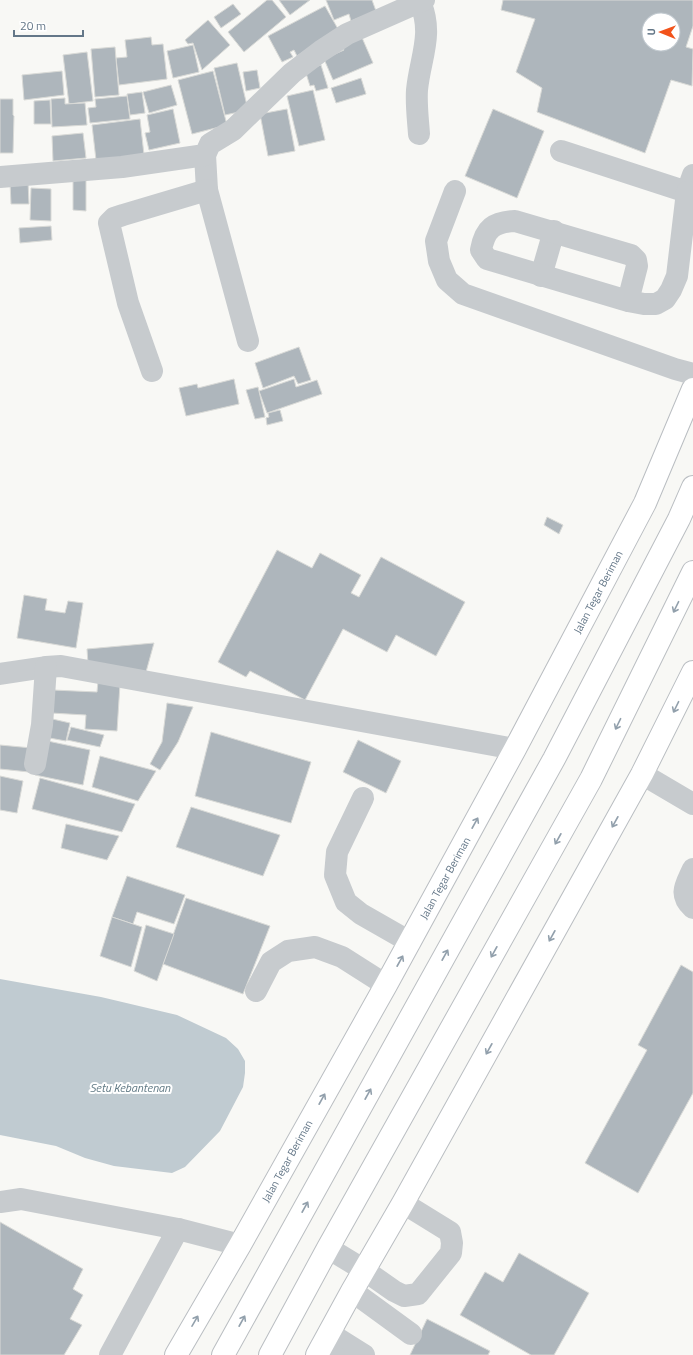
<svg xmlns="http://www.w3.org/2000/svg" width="693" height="1355" font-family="'Titillium Web',sans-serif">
<rect width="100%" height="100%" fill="#f8f8f5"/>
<polygon fill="#c0cbd1" points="0,979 101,997 177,1015 226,1038 238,1049 245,1061 245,1073 243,1087 220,1131 185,1167 172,1173 114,1166 85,1158 56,1146 0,1135"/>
<g fill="#aeb6bc" stroke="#d9dad7" fill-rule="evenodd">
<polygon points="267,0 272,0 286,17 244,52 228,32"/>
<polygon points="279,0 310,0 290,15"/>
<polygon points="326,0 372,0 376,11 351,21 349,14 334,20"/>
<path d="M 503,0 L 693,0 L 693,26 L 686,47 L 693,49 L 692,86 L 671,80 L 645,153 L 537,112 L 542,88 L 516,72 L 535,19 L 501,10 ZM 649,20 L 673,20 L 673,44 L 649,44 Z"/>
<polygon points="233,4 241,14 221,28 214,17"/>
<polygon points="325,6 338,29 297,56 294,50 290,52 293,57 282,62 268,36"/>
<polygon points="208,20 230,45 202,70 193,43 188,44 185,40"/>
<polygon points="360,33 373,63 333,80 324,59 344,50 340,43"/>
<polygon points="151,37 152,45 163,44 167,79 119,85 116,58 127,57 125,40"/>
<polygon points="193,45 199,72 173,78 167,51"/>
<polygon points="115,47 119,95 95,97 91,49"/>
<polygon points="87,52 93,101 69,104 63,55"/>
<polygon points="237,63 248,110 225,115 214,68"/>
<polygon points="321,65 328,88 316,91 314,85 310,86 305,70"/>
<polygon points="257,70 260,88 246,91 243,72"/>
<polygon points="62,71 64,95 24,100 22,75"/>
<polygon points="213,71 227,125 192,134 178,80"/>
<polygon points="361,78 366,94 336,103 331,88"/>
<polygon points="171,85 177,105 149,113 143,92"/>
<polygon points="313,90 325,140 299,146 287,96"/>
<polygon points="142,92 145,113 130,115 127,94"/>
<polygon points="127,96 130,119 90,123 88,108 96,107 95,99"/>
<polygon points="65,98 65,104 85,103 87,125 52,127 51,99"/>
<polygon points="0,99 13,99 13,115 14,116 13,153 0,153"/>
<polygon points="50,100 51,124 34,124 34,101"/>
<polygon points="173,109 180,143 149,150 145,133 150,132 147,115"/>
<polygon points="287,109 295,151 268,156 260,114"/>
<polygon points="493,109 544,131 517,198 465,176"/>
<polygon points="140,119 144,155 96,160 92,125"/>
<polygon points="83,133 86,158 53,161 52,136"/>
<polygon points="73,174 86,175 86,211 73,210"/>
<polygon points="28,181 29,204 11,204 10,182"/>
<polygon points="31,188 51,189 51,221 30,220"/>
<polygon points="51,226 52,240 20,243 19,228"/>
<polygon points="299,347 311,380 298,384 294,376 263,388 255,363"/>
<polygon points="234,379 239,404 186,416 179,388 197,384 198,388"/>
<polygon points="294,379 296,387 317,380 322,394 267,413 259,391"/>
<polygon points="258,387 265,417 255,419 246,390"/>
<polygon points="280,410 283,421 267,425 266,418 269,417 268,413"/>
<polygon points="547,517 563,525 559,534 544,525"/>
<polygon points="277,550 312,568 320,553 361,575 351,593 359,597 381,557 465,602 436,656 396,635 387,652 343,629 305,700 250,671 246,677 218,662"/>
<polygon points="24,595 47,599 45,610 65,613 68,601 83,603 76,648 17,638"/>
<polygon points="154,643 146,672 88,664 87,649"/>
<polygon points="98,681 120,684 117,731 85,729 86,715 51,713 53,690 97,692"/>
<polygon points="167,703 193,707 178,742 160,770 150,764 162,742"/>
<polygon points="48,718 70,723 66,741 44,737"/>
<polygon points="71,727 104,735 100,747 67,740"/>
<polygon points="211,732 311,762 291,823 195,796"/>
<polygon points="43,740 90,750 83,785 35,775"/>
<polygon points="358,740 401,761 386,793 343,772"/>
<polygon points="0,745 32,748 29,772 0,769"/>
<polygon points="100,756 156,771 138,801 92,787"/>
<polygon points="0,776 23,781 17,813 0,810"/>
<polygon points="40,778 135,804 122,832 32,809"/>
<polygon points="191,807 280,835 263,876 176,847"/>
<polygon points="66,824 119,836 107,860 61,848"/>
<polygon points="127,876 185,895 174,924 137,912 133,924 112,917"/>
<polygon points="186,898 270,926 243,994 163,964"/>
<polygon points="112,917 142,927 131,967 100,956"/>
<polygon points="146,925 174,934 157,981 134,971"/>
<polygon points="681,965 693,972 693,1093 638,1193 585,1163 647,1050 638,1045"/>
<polygon points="0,1222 83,1269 73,1289 83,1295 70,1319 82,1325 64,1355 0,1355"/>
<polygon points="519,1253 589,1293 554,1355 531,1355 460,1315 485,1272 503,1282"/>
<polygon points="427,1319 490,1351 488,1355 410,1355"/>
</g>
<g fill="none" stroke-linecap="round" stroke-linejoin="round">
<defs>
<g id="major">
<polyline points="176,1355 240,1245 386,985 515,749 645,503 693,389"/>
<polyline points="223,1355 554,759 679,519 693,487"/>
<polyline points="270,1355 328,1248 591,779 693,572"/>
<polyline points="317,1355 352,1291 403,1203 642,774 693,672"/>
</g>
</defs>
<use href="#major" stroke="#babec2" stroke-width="24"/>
<g stroke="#c7cbce" stroke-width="22">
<path d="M 419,134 C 418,119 416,105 417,90 C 420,58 434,34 420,2"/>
<polyline points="561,151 687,192 693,175"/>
<polyline points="205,155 207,190 248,341"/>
<polyline points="0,177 122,167 205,155 210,144 233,130 292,73 321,51 347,34 424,0"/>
<polyline points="455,191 436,241 439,261 447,280 463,294 675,369 693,374"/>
<polyline points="541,276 554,231"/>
<path d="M 628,301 L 637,266 L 636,260 L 631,255 L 515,221 C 494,222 485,228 481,250 L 487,259 L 628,301 L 644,304 L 656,304 L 665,299 L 671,290 L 677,276 L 687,192"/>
<polyline points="152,371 128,303 109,223 114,218 123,215 207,190"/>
<polyline points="0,674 46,667 61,666 515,749"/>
<polyline points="35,764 42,725 46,667"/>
<polyline points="642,774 693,804"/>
<polyline points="363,798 337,852 335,875 346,902 361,914 410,942"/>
<path d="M 693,869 C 686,885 678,894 693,908"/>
<polyline points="256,991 271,962 288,951 315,947 342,957 386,985"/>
<polyline points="0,1202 21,1199 178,1229"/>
<polyline points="328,1248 364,1270 394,1291 404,1296 418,1294 451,1253 452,1243 450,1232 403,1203"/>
<polyline points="352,1291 411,1334"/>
<polyline points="329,1333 364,1355"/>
<polyline points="321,1347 334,1355"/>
<polyline points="110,1355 178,1229 240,1245"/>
</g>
<use href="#major" stroke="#fff" stroke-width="22"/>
</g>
<defs><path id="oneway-shaft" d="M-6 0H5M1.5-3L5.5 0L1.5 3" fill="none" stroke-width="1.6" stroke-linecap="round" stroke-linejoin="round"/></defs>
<g stroke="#92a0ac">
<use href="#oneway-shaft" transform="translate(676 607) rotate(116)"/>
<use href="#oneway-shaft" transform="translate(676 707) rotate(116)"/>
<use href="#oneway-shaft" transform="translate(618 724) rotate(116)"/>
<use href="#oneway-shaft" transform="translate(615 822) rotate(119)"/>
<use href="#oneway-shaft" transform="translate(475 823) rotate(-61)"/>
<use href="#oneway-shaft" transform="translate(558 839) rotate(119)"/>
<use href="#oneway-shaft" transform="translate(552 936) rotate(119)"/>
<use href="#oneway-shaft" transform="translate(494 952) rotate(119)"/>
<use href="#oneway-shaft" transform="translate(445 955) rotate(-61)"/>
<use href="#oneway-shaft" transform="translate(400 961) rotate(-61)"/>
<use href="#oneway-shaft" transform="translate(489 1049) rotate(119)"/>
<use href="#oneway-shaft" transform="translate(368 1094) rotate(-61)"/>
<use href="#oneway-shaft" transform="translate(322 1099) rotate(-61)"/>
<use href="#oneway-shaft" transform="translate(305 1207) rotate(-61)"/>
<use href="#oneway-shaft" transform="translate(195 1321) rotate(-60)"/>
<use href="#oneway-shaft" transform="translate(242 1321) rotate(-61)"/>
</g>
<g text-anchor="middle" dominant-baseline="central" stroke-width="4" stroke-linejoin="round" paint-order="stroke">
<g font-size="11" fill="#647788" stroke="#fff">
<text transform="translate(598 592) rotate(-62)">Jalan Tegar Beriman</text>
<text transform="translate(445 878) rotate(-61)">Jalan Tegar Beriman</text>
<text transform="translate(287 1161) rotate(-61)">Jalan Tegar Beriman</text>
</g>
<g font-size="12" font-style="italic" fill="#607984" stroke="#fff">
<text x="130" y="1087">Setu Kebantenan</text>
</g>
</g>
<g transform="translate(661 32) rotate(271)"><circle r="19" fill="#ffffff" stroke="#c1c9cf"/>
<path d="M0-3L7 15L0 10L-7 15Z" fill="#f2531b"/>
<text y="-6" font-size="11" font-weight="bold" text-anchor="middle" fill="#647788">U</text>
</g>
<path d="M14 30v6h69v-6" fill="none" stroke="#647788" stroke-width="2"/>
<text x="20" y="30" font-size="12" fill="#647788" stroke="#ffffff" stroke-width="3" paint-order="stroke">20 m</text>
</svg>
